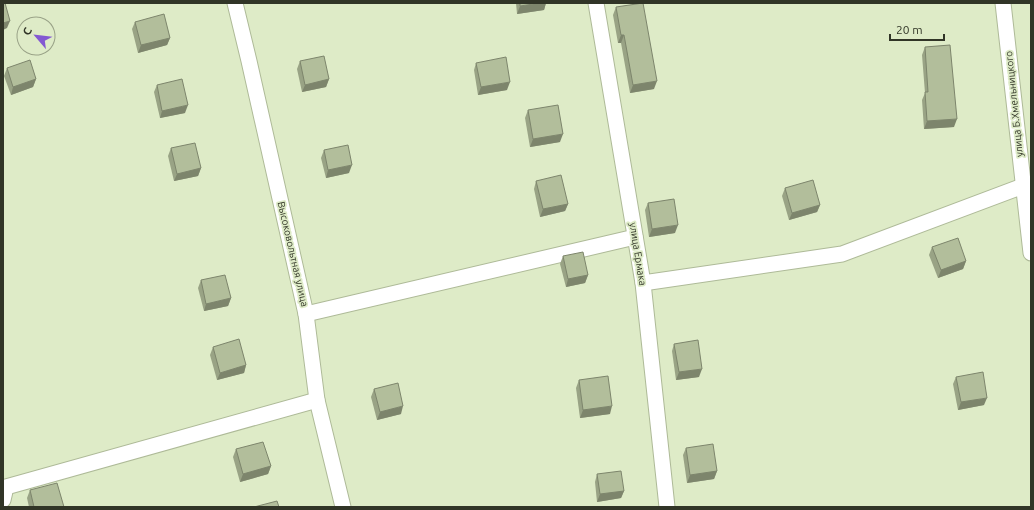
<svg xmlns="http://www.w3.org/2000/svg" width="1034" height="510" font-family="Ubuntu,sans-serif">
<rect width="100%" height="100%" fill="#deebc7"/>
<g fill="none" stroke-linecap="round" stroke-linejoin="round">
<defs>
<g id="street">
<polyline points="235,3 249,61 306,314 317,400 343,507"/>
<polyline points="596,3 643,283 667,507"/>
<polyline points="1003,3 1031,253"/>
<polyline points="643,283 842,254 1023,186"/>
<polyline points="306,314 635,237"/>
<polyline points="3,500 6,487 317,400"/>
</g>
</defs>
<use href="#street" stroke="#aeba98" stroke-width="17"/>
<use href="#street" stroke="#fff" stroke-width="15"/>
</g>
<g fill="#99a385">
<polygon points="516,3 546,3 544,10 517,14"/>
<polygon points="616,7 654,89 630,93 621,43 618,43 613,15"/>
<polygon points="135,22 170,38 167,45 138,53 132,29"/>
<polygon points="925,47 954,127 924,129 922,100 925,93 922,55"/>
<polygon points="300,61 329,79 326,87 302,92 297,69"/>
<polygon points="476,63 507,90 478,95 474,70"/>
<polygon points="7,68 36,79 33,87 11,95 4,76"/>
<polygon points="157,85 185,113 160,118 154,92"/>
<polygon points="528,110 560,142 530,147 525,118"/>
<polygon points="171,148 201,168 198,176 174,181 168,156"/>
<polygon points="324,150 349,173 326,178 321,158"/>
<polygon points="536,181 568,204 565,211 540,217 534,189"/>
<polygon points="785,188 820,205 817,212 789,220 782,196"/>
<polygon points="648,203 675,233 649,237 645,210"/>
<polygon points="932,247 966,261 963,269 938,278 929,255"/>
<polygon points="563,256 588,275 585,283 566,287 560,264"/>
<polygon points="201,280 231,298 228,306 204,311 198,288"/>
<polygon points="674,344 699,377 676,380 672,351"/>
<polygon points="213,347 246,365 244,373 217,380 210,355"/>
<polygon points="956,377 984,405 958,410 953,384"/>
<polygon points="579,380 610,414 580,418 576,388"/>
<polygon points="374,389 401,414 377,420 371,397"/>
<polygon points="686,448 717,471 714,479 687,483 683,455"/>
<polygon points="236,449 271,466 268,474 240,482 233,457"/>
<polygon points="597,474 624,491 621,498 597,502 595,482"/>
<polygon points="30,490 64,507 29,507 27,498"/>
</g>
<g fill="#7d856c">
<polygon points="540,3 546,3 544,10 517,14 520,6"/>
<polygon points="10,21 7,28 3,30 3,23"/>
<polygon points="621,35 624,35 621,43 618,43"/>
<polygon points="170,38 167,45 138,53 141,45"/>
<polygon points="36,79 33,87 11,95 13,87"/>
<polygon points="329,79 326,87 302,92 305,85"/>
<polygon points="657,81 654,89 630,93 633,85"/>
<polygon points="510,82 507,90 478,95 481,87"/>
<polygon points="188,105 185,113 160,118 162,111"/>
<polygon points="957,119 954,127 924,129 927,121"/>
<polygon points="563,134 560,142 530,147 533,139"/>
<polygon points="352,165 349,173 326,178 328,170"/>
<polygon points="201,168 198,176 174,181 177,174"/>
<polygon points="568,204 565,211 540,217 543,209"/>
<polygon points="820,205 817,212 789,220 792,213"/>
<polygon points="678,225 675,233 649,237 652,229"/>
<polygon points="966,261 963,269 938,278 941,270"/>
<polygon points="588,275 585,283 566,287 568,279"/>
<polygon points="231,298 228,306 204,311 206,304"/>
<polygon points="246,365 244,373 217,380 220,373"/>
<polygon points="702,369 699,377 676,380 679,372"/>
<polygon points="987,398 984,405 958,410 961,402"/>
<polygon points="403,406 401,414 377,420 380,412"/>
<polygon points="612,406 610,414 580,418 583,410"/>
<polygon points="271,466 268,474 240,482 243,474"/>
<polygon points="717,471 714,479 687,483 690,475"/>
<polygon points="624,491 621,498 597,502 600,494"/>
</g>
<g fill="#b2be9b" stroke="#7d856c">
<polygon points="3,3 5,3 10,21 3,23"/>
<polygon points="520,3 540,3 520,6"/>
<polygon points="643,3 657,81 633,85 624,35 621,35 616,7"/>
<polygon points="164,14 170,38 141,45 135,22"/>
<polygon points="950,45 957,119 927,121 925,92 928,92 925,47"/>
<polygon points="324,56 329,79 305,85 300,61"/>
<polygon points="506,57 510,82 481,87 476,63"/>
<polygon points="30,60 36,79 13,87 7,68"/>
<polygon points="182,79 188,105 162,111 157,85"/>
<polygon points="558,105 563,134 533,139 528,110"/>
<polygon points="195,143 201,168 177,174 171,148"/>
<polygon points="348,145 352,165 328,170 324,150"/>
<polygon points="561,175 568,204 543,209 536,181"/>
<polygon points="813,180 820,205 792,213 785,188"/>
<polygon points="674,199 678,225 652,229 648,203"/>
<polygon points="958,238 966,261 941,270 932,247"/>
<polygon points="583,252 588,275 568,279 563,256"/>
<polygon points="225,275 231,298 206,304 201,280"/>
<polygon points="239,339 246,365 220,373 213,347"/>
<polygon points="698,340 702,369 679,372 674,344"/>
<polygon points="983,372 987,398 961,402 956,377"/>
<polygon points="608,376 612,406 583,410 579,380"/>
<polygon points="398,383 403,406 380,412 374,389"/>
<polygon points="263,442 271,466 243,474 236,449"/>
<polygon points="713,444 717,471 690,475 686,448"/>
<polygon points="621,471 624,491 600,494 597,474"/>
<polygon points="57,483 64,507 34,507 30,490"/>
<polygon points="277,501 279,507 254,507"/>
</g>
<g text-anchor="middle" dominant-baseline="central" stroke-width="3.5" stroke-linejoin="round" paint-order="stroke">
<g font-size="10" fill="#313527" stroke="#deebc7">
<text transform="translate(1014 104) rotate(-96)">улица Б.Хмельницкого</text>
<text transform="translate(293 254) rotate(77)">Высоковольтная улица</text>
<text transform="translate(638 254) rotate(81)">улица Ермака</text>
</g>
</g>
<rect width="1034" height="510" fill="none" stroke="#313527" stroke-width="8"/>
<g transform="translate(36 36) rotate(298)"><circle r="19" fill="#deebc7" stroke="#99a287"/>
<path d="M0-3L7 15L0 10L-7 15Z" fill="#8358d2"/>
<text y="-6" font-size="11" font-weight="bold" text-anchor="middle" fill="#313527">С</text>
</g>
<path d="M890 34v6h54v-6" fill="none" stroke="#313527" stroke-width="2"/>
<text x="896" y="34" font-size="12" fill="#313527" stroke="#deebc7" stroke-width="3" paint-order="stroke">20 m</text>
</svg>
